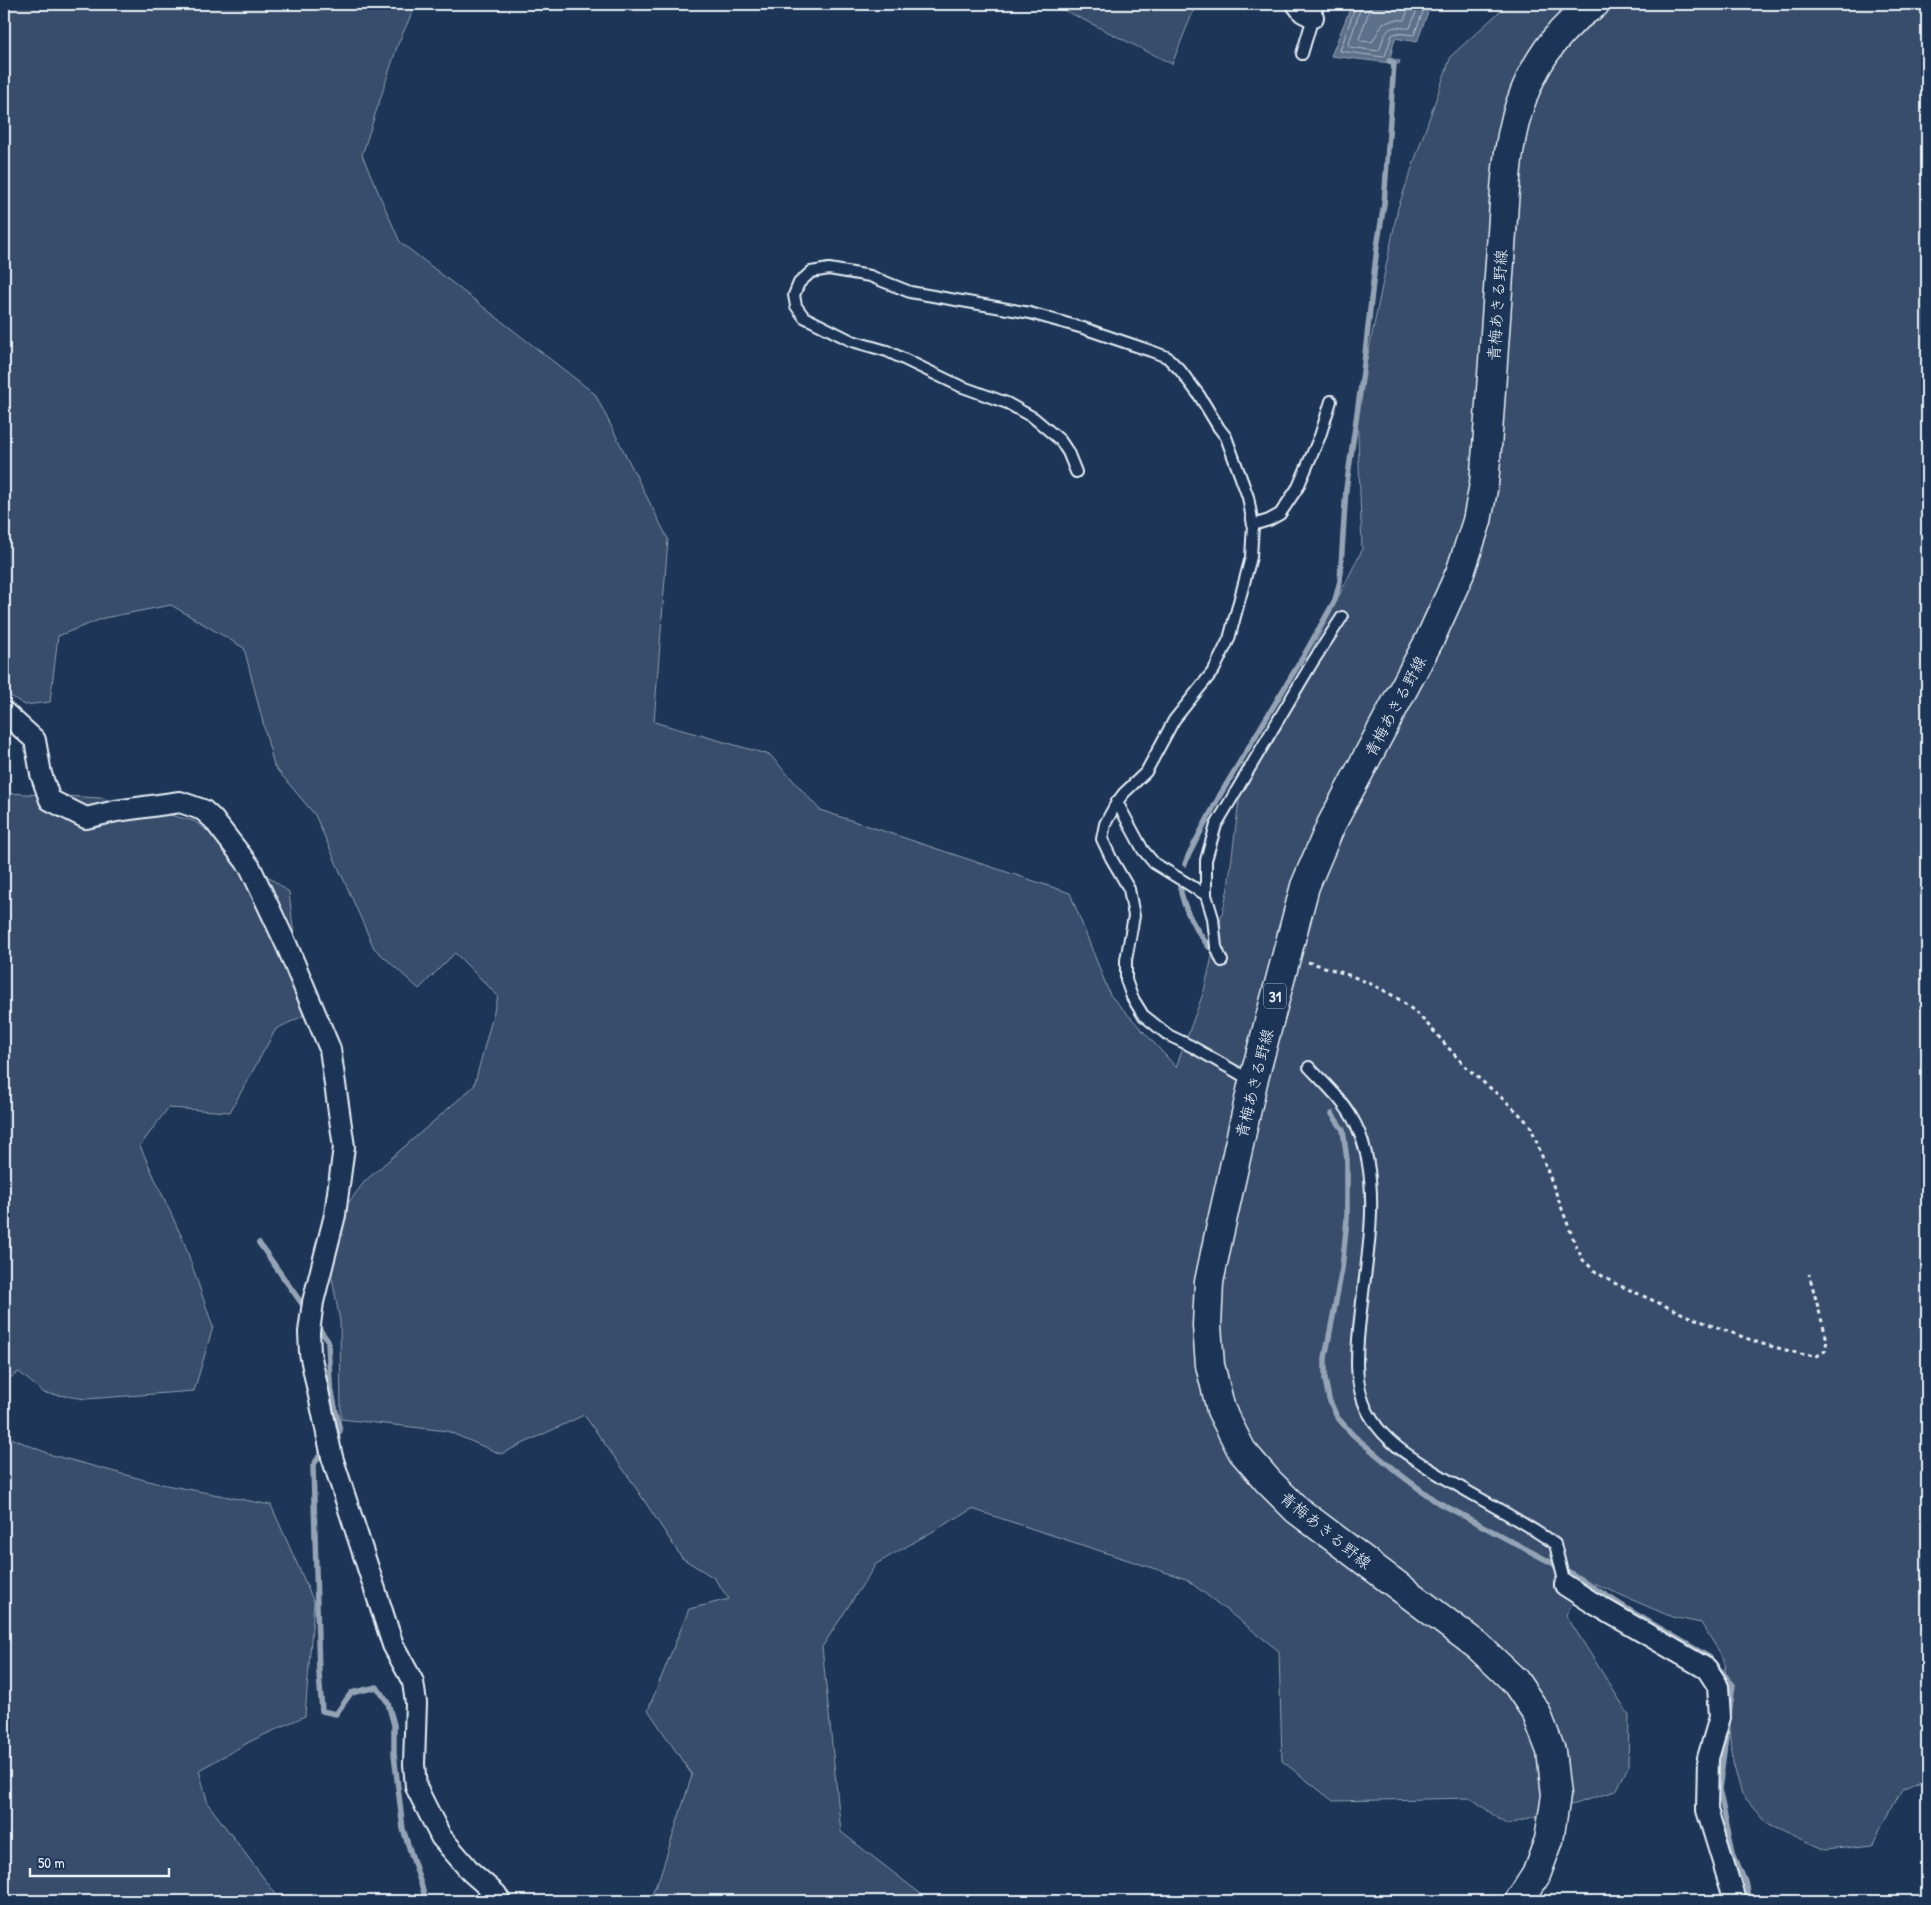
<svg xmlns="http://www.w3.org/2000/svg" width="1931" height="1905" font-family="'Patrick Hand','Klee One',sans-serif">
<rect width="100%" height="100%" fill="#1d3557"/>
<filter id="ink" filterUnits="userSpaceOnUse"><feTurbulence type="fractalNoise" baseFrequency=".02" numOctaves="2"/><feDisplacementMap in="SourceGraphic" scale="10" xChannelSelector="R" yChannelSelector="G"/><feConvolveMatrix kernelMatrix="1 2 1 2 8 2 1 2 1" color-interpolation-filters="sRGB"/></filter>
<g filter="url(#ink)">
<g fill="#374d6c" stroke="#909fb2">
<polygon points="4,4 416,4 398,44 362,155 400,242 595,394 668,539 654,722 770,755 820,810 1070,893 1110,995 1176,1067 1204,991 1228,888 1240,793 1362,550 1357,408 1398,208 1451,56 1508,4 1927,4 1927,1779 1902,1790 1873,1845 1825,1850 1767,1823 1742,1794 1733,1763 1724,1659 1701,1623 1672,1617 1586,1580 1566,1615 1629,1715 1628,1767 1616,1791 1507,1825 1471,1798 1333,1801 1282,1761 1279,1651 1186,1579 972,1509 876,1564 822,1647 841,1832 930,1901 649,1901 660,1876 692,1775 648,1710 689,1609 729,1599 714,1578 682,1558 628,1476 584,1415 501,1454 447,1431 341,1419 340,1321 324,1235 365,1181 474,1086 498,996 455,953 419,989 374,948 315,815 274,766 244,648 171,605 104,618 58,636 50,702 25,705 4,692"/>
<polygon points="1052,4 1196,4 1172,64"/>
<polygon points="4,791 7,793 101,798 194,821 289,892 303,1016 276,1029 230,1112 168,1108 140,1146 184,1242 213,1327 194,1391 86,1399 44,1393 19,1372 4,1382"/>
<polygon points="4,1435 52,1455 156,1483 271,1505 314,1602 305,1716 251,1741 199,1770 208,1804 281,1901 4,1901"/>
</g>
<polygon fill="#5d7089" stroke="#95a4b5" points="1352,4 1431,4 1417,42 1395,38 1390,58 1400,61 1399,64 1331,56"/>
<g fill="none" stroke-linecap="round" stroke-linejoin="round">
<g stroke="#b0bdcc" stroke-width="1">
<polyline points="1356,4 1340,51 1383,57 1385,56 1392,35 1396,33 1414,35 1426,4"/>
<path d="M 1362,4 L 1348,46 L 1350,47 L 1378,51 L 1380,49 C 1383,40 1384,27 1397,27 C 1401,27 1405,29 1410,28 L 1419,4"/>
<polyline points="1370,4 1369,11 1359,39 1361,41 1372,42 1383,24 1393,20 1404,20 1411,4"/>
</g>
<g stroke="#95a4b5" stroke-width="5.5">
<polyline points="1185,864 1189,854 1220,795 1303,657 1335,600 1340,581 1346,489 1363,372 1377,247 1384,204 1394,63 1389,61"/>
<path d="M 1180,887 C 1184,911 1195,928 1209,947"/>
<polyline points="1332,1114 1343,1130 1347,1160 1347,1219 1342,1269 1325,1358 1325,1379 1329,1399 1337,1417 1353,1435 1397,1472 1434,1500 1569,1572 1634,1613 1709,1657 1733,1685 1719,1789 1733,1853 1745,1882 1749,1901"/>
<polyline points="259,1243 307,1311"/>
<polyline points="315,1323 328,1341 330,1383 340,1431 333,1439"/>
<polyline points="325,1447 313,1466 319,1674 322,1711 336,1714 351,1693 377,1687 388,1703 394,1725 394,1754 403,1829 424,1893 423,1901"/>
</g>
<defs>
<g id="service">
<polyline points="1302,54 1313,17 1319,4"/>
<polyline points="1076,472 1068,452 1060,440 1034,418 1007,403 960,386 887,351 852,341 804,317 796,306 794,295 799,283 811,272 829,269 870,276 910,292 1030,313 1083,328 1151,351 1167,357 1180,370 1199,395 1219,428 1226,437 1248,497 1253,525 1251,557 1229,639 1214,670 1174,720 1146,772 1124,793 1117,802 1105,824 1102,839 1111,858 1129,889 1134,916 1126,960 1126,980 1132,997 1143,1015 1168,1035 1191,1046 1252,1081"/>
<polyline points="1253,525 1269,520 1280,514 1298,487 1320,436 1331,401"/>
<polyline points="1117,802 1143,850 1154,863 1206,895"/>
<polyline points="1222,961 1216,947 1213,918 1206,895 1206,860 1216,825 1312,663 1342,617"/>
<path d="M 1309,1067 C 1326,1085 1345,1102 1356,1125 C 1380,1174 1370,1241 1363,1293 C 1359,1333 1348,1383 1372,1419 C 1387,1444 1414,1459 1438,1474 C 1477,1498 1518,1518 1555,1544 L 1565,1585"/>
</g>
<g id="minor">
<polyline points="1297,4 1303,12 1313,17"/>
<polyline points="4,712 35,740 41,774 50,800 86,818 116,811 180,802 203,810 213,819 250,867 287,946 330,1049 344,1147 335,1215 313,1302 309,1332 310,1353 332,1457 393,1645 413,1682 416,1703 414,1764 416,1787 441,1837 471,1872 496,1894 500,1901"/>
<polyline points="1565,1585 1593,1603 1707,1669 1718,1686 1720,1717 1708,1758 1707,1810 1735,1901"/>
</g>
<path id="primary" d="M 1519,1901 L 1536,1875 L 1549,1840 L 1556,1795 L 1551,1751 L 1536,1712 L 1515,1681 L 1478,1646 L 1297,1510 L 1268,1481 L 1242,1451 L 1221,1410 L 1210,1365 L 1207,1326 L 1209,1282 L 1218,1239 L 1253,1082 L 1305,886 L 1331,825 L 1430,639 L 1460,573 L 1477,521 L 1484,484 L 1487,447 C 1492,381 1496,314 1501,247 C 1505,196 1505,139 1525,91 C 1539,56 1563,24 1595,4"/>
</defs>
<use href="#service" stroke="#e8f1f8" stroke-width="14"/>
<use href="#minor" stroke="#e8f1f8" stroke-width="24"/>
<use href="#primary" stroke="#e8f1f8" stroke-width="31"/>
<path stroke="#e8f1f8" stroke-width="3" stroke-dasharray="4 4" stroke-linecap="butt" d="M 1308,962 C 1345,973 1384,985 1414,1011 C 1436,1031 1453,1056 1475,1075 C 1494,1092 1514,1106 1531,1127 L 1576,1246 L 1583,1260 L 1596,1272 L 1612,1282 L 1690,1317 L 1759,1343 L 1801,1354 L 1817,1356 L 1825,1351 L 1827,1340 L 1809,1274"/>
<use href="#service" stroke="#1d3557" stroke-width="10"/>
<use href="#minor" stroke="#1d3557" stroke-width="20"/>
<use href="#primary" stroke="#1d3557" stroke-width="28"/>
</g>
</g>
<g text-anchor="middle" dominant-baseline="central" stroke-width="4" stroke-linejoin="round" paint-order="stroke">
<rect fill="#1d3557" stroke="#abb9c8" stroke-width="1" x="1264" y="983.5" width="22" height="25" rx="4"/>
<g font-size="15" font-weight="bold" fill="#e8f1f8">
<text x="1275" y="996">31</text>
</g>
<g font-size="16" fill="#e8f1f8" stroke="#1d3557">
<text transform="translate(1497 305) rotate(-86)">青梅あきる野線</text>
<text transform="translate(1395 706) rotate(-62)">青梅あきる野線</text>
<text transform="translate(1254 1083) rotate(-76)">青梅あきる野線</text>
<text transform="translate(1326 1530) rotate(39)">青梅あきる野線</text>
</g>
</g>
<rect width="1931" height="1905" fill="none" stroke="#1d3557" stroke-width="20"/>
<rect x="10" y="10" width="1911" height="1885" fill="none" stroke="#e8f1f8" stroke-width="2" filter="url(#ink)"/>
<path d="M30 1868v8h139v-8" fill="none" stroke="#e8f1f8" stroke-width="2.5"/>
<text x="38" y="1868" font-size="15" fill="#e8f1f8" stroke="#1d3557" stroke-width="4" paint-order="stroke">50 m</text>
</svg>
